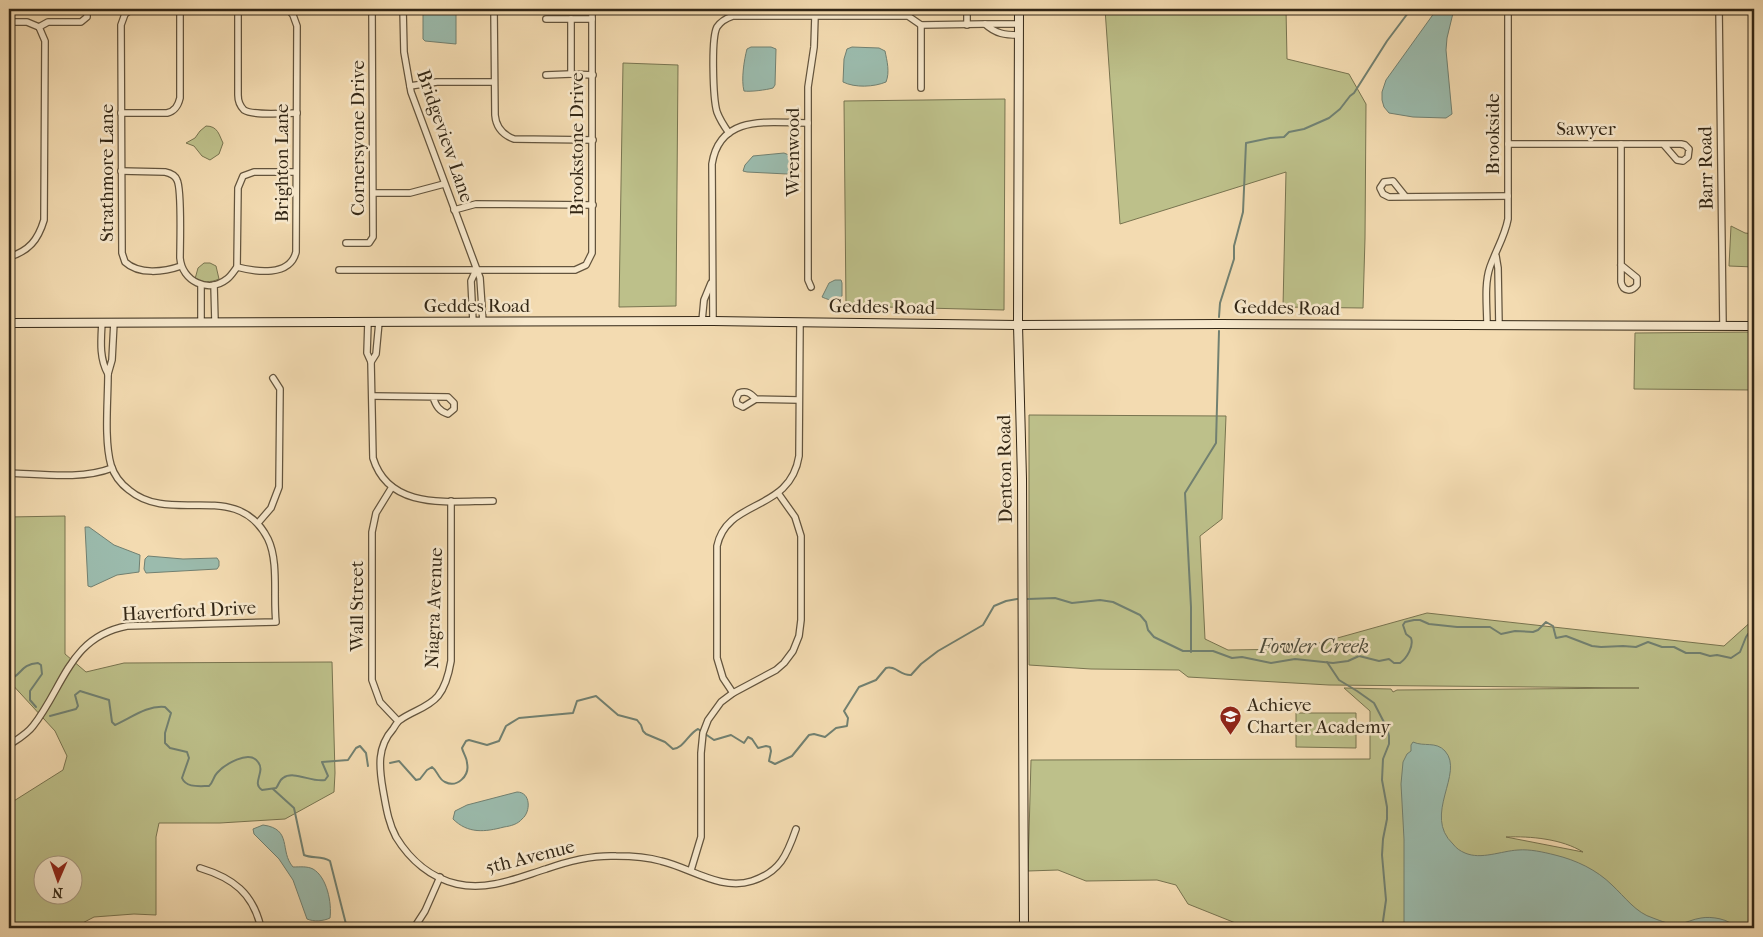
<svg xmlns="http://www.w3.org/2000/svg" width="1763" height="937" font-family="'IM FELL French Canon',serif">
<rect width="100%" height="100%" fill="#f3dbb1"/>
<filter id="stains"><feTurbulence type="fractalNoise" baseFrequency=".004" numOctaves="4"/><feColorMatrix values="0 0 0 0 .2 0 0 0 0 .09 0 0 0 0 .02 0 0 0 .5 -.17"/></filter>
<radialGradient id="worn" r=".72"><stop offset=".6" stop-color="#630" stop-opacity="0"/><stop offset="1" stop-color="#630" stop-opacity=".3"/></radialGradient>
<g fill="#bdc08a" stroke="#787450" fill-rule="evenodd">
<polygon points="1105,9 1286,9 1287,59 1349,74 1366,104 1365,238 1363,308 1283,307 1286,172 1120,224"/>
<polygon points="623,63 678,65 676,306 619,307"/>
<polygon points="1005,99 1004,310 846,306 844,101"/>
<path d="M 206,126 C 218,126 219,135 223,143 L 219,154 L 210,160 L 202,156 L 194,146 L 186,143 L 195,138 L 200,131 Z"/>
<polygon points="1731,226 1745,233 1754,234 1754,267 1729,266"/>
<path d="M 204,263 L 210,263 L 216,266 L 219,279 C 210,283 203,282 195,279 L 198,268 Z"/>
<polygon points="1754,332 1754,390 1634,389 1635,333"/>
<path d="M 1029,415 L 1226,416 L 1222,519 L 1200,536 L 1205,639 L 1228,650 L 1298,649 L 1427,613 L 1724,646 L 1754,619 L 1754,928 L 1240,928 L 1238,924 L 1188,904 L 1176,885 L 1157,880 L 1086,881 L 1058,870 L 1028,871 L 1031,760 L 1370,759 L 1370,711 L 1344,688 L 1391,689 L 1393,692 L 1397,690 L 1639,688 L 1329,685 L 1188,677 L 1179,670 L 1091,669 L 1029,665 ZM 1506,837 C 1531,836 1562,839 1583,852 Z"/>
<path d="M 65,516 L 65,654 L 86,672 L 124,663 L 332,662 L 335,773 L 334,792 L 285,819 L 220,823 L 159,823 L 156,837 L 156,915 L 134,914 L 94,917 L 73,928 L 9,928 L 9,804 L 63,770 L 67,756 L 55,731 L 9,681 L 9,517 ZM 42,864 L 72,864 L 72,894 L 42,894 Z"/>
<polygon points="1296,713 1356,713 1356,748 1296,747"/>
</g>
<g fill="#9bbbad" stroke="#718071">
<polygon points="423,9 456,9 456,44 425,41 423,39"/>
<polygon points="1437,9 1454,9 1447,38 1446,50 1452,114 1446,118 1413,117 1389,113 1384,107 1382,100 1382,92 1386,80"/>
<path d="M 751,47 L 771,47 L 776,49 L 775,85 L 773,88 C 766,90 750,92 744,91 C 741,80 744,60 747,49 Z"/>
<path d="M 852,47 L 879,48 L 885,51 C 887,61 890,72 886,82 C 874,87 855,88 843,82 L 844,59 L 847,49 Z"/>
<polygon points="784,153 796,158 792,171 787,174 747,172 743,171 745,165 753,156"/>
<path d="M 835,280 L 841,280 L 842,283 L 842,296 C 834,300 833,302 822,297 L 829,283 Z"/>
<polygon points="85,527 89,527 114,545 140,555 139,572 117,575 91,587 88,586"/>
<polygon points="148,556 183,559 217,558 219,561 219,566 217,569 146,573 144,569 145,559"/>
<path d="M 1413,742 C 1424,747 1436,741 1445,751 C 1465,773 1422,815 1453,844 C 1456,848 1460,851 1465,853 C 1481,860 1501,851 1518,850 C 1530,849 1543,852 1555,855 C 1576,860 1597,870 1612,885 C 1625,897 1636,913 1653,918 C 1661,921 1670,925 1679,924 C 1686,923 1693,919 1701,918 C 1711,916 1730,919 1736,928 L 1404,928 L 1404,839 L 1401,784 L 1403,762 L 1407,754 L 1411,751 L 1411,745 Z"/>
<path d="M 517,792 C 531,792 531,812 522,819 C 518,824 511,826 504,827 C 485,832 468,834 453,819 L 455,811 L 467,805 Z"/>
<path d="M 263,825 C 293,829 279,851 293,867 C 300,867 307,866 313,869 C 327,877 332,903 330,918 C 324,921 314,922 307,919 L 293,880 L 279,859 L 254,834 L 253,829 Z"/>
</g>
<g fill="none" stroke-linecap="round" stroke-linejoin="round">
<g stroke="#718071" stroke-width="2">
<polyline points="1219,317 1220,303 1234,259 1234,246 1243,212 1246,143 1270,138 1284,137 1289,132 1304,129 1329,118 1340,109 1350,96 1354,93 1387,41 1411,9"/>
<path d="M 1028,599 L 1055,598 L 1072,603 L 1100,600 L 1113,602 L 1140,615 L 1146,622 L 1148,630 L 1154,637 L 1183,651 L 1213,651 L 1232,658 L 1242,657 L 1271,663 L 1295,659 L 1333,663 L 1348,661 L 1359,656 L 1379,661 L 1389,659 L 1394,663 L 1400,663 C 1407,658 1414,646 1411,638 L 1406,634 L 1403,625 L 1405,622 L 1414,620 L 1420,620 L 1429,624 L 1457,627 L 1490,627 L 1501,634 L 1515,631 L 1533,632 L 1538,630 L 1546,622 L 1553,626 L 1556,638 L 1566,636 L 1592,646 L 1601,647 L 1623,646 L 1636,647 L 1648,642 L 1662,647 L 1674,647 L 1686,653 L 1700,653 L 1710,656 L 1717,655 L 1731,658 L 1740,652 L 1746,637 L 1748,634 L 1754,632"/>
<polyline points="1191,652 1191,607 1185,493 1216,443 1219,331"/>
<polyline points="1327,662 1339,680 1357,691 1374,703 1387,728 1389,736 1389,744 1383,759 1382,780 1387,807 1387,819 1383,839 1382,855 1386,900 1382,928"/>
<path d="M 9,679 C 21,677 20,664 38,663 L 41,665 L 42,674 L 30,691 L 30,700 L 36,707"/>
<path d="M 50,716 L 76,709 L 78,706 L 75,695 L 80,691 L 109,700 L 112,722 L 115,725 C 131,718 147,705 165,707 L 171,713 L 165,733 L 165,743 L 170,748 L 187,752 L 189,758 L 182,778 C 186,788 199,786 209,786 C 213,783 213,777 217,773 C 224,765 249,749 258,762 C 266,772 251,783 262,790 L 276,788 C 279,785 279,780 283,778 C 294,770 312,783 325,780 L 328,776 L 322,762 L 348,760 L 356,748 L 360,746 L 366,753 L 368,766"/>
<path d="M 390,763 L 399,761 L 416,780 L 420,779 L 427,770 L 432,767 C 438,771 438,779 445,782 C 457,788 470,776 467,763 C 467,758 463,753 462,748 L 466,741 L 469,740 L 487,745 L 499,741 L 506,726 L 519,718 L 573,713 L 577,701 L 596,696 L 618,715 L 637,720 L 641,725 L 643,731 L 646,734 L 665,742 L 673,749 C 684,748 688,734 698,729 L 714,740 L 731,735 L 744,743 L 748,737 L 752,739 L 758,748 L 766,746 L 770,747 L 771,751 L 769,761 L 775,764 L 792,756 L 809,735 L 814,734 L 825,737 L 836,728 L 847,726 L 848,718 L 844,711 L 859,687 L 876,680 L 886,668 C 895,665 901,676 911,675 L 921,664 L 938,651 L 983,625 L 994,606 L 1006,601 L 1017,599"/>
<path d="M 273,789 L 294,808 L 304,855 C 312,859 322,855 330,861 L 347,928"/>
</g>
<defs>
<g id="street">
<path d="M 132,9 L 125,14 L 121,25 L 122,253 L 125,262 C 139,275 164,272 181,266"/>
<path d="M 238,9 L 238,95 C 238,101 240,106 244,110 C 253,116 285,113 297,113"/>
<polyline points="403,9 404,52 411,92 480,278 483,322"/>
<path d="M 494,9 L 495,115 C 496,127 503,135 514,139 L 593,140"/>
<polyline points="967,9 967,25"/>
<polyline points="1719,9 1723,326"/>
<polyline points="546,19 592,19"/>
<polyline points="571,19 571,74 593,75"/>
<polyline points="9,22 27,22 39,27"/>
<polyline points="921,25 985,24"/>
<polyline points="39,27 48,22 81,22 87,17 87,9"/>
<path d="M 1019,35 C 1005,35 996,34 985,24 L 1019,24"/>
<polyline points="546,75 571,74"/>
<polyline points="410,86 437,82 494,82"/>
<path d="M 121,113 L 167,113 C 175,111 178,106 180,98 L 180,9"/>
<path d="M 729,133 C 724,126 720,120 717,112 C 713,99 711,38 717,27 C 721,21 727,18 733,16 L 908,16 L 921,25 L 921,88"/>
<polyline points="1508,144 1681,144 1685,145 1689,149 1688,157 1683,161 1677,160 1664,145"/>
<path d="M 1621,144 L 1621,282 C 1623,292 1632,292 1637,285 L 1637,278 L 1621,265"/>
<path d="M 121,171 L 165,172 C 170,173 175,175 177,180 C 182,189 180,244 180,258 C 182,281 208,294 227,279 C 231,276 234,271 237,267 L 238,188 L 243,176 L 254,172 L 296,172"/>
<polyline points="374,193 410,193 444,184"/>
<polyline points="1405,196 1393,181 1384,182 1380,188 1383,194 1389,197 1508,196"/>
<polyline points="454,210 476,204 593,205"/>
<polyline points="346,243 369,243 373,237 372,9"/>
<polyline points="1496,256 1498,268 1499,326"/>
<path d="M 9,257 C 29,251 38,240 44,220 L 45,41 L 39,27"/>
<path d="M 237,267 C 256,272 290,277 296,252 L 297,26 L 293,15 L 288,9"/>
<polyline points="339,270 575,270 586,265 592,253 592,9"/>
<polyline points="201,285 201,322"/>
<polyline points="214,285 215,322"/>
<polyline points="811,287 808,280 808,87 814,47 815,16"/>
<polyline points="702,321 704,300 711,283"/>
<path d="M 713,321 L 712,164 C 720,113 770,123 808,123"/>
<path d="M 102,322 C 101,340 99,358 108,374 L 112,360 L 114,322"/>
<polyline points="368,322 367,353 371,362 376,354 379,322"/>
<polyline points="473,322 471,281 476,270"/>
<path d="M 1487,326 C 1487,307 1484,284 1490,267 C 1496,250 1505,236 1508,219 L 1508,9"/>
<path d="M 371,362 L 373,458 C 389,511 450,501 493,501"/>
<path d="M 373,396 L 448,397 L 454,403 L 454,409 L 448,414 C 439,411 436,406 433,397"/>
<path d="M 756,399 C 751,394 747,390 739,393 L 736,399 L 737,404 L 743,407 L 756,399 L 799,400"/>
<path d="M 9,473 C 41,474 82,480 112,468"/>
<polyline points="392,487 376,513 372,532 372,680 380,702 398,721"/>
<path d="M 451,501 L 451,661 C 449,673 446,686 438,696 C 428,708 412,711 400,720 C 397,722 395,726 393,729 C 377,747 379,767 383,790 C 386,806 388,822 396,837 C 410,860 431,878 457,884 C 488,891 517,878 546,869 C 568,861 592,855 616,856 C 631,856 647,857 661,861 C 691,868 721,891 752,881 C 780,872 787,855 796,829"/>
<polyline points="258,523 271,508 279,487 280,389 273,378"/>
<path d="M 733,693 L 723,678 L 717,658 L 717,546 C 727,498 790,513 799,456 L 800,322"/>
<path d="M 9,745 C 18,739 27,734 33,726 C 64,687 69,637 127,626 L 276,622 C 273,597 279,562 268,539 C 237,478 172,526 129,490 C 121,484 114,475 111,465 C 104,440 108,401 108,374"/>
<path d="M 200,868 C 233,878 253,893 261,928"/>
<polyline points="691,870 701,837 701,753 703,733 708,720 721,702 733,693 776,670 784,663 793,651 799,636 801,620 801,536 795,517 778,493"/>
<polyline points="414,928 425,911 440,877"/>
</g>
<g id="secondary">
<polyline points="1019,9 1018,325 1022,479 1024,928"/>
<polyline points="9,323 713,321 1018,325 1219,324 1754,326"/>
</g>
</defs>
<use href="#street" stroke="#63543d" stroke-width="8"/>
<use href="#secondary" stroke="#332716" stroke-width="10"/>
<use href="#street" stroke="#f7e8cc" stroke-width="5.5"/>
<use href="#secondary" stroke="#f7e8cc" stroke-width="8"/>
</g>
<defs>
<symbol id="school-pin" viewBox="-11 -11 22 30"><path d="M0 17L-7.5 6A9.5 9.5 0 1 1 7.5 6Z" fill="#8f2418" stroke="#f7e8cc"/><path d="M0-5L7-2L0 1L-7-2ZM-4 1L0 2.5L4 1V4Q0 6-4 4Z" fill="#fff"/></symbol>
</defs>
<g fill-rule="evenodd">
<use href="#school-pin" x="1218" y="704" width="25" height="34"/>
</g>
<g text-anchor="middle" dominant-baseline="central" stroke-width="5" stroke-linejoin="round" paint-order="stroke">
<g font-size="19" fill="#332716" stroke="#f7e8cc">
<text x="1586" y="129">Sawyer</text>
<text transform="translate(1493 134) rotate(-90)">Brookside</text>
<text transform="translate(445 136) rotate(71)">Bridgeview Lane</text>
<text transform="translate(358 138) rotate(-90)">Cornersyone Drive</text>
<text transform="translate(577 144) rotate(-90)">Brookstone Drive</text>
<text transform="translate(793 152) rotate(-90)">Wrenwood</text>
<text transform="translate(282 163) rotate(-90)">Brighton Lane</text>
<text transform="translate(1706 168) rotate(-91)">Barr Road</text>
<text transform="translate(107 173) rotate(-90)">Strathmore Lane</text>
<text x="477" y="306">Geddes Road</text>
<text transform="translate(882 307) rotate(1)">Geddes Road</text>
<text transform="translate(1287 308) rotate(1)">Geddes Road</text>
<text transform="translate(1005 469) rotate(-91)">Denton Road</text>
<text transform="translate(357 606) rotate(-90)">Wall Street</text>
<text transform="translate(434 608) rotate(-88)">Niagra Avenue</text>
<text transform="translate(189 611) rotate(-3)">Haverford Drive</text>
<text transform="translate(530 857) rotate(-14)">5th Avenue</text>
</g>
<g font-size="19" fill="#332716" stroke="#f7e8cc" text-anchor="start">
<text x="1247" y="705">Achieve<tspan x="1247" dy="22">Charter Academy</tspan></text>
</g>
<g font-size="20" font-style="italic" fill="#4d4c3c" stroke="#f7e8cc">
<text x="1314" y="646">Fowler Creek</text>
</g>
</g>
<rect width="1763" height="937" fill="none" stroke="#f3dbb1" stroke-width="30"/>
<rect x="10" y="10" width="1743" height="917" fill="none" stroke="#332716" stroke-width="2.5"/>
<rect x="15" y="15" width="1733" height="907" fill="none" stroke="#332716"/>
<g transform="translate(58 880) rotate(182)"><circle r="24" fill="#f7e8cc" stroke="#a99b83"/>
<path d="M0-4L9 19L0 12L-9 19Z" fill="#8f2418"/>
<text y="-8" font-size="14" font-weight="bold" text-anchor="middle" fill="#332716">N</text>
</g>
<rect width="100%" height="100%" filter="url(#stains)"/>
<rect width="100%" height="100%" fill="url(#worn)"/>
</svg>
